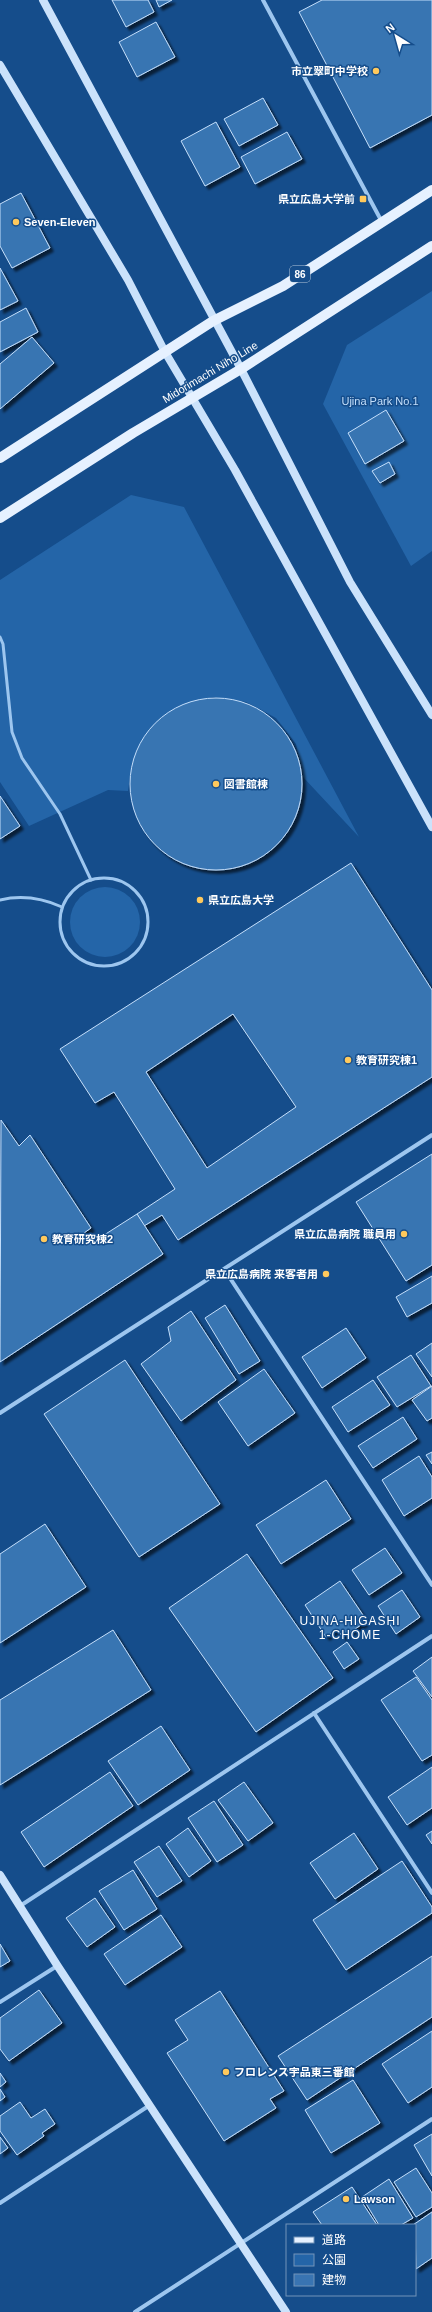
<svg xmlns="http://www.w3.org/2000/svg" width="432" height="2312" font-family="Helvetica,'Noto Sans JP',sans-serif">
<defs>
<filter id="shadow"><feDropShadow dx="3.5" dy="3.5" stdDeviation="1" flood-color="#0009"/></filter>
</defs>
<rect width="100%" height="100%" fill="#154d8b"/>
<g fill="#2465a8">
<polygon points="432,291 432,551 411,566 323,404 347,345"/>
<polygon points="131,495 184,507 359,837 303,777 296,744 276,718 246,702 213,697 179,707 152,728 132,763 128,791 108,790 29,826 0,782 0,580"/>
<circle cx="105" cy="922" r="35"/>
</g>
<g fill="#3974b2" stroke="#c4dffb" fill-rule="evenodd" filter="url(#shadow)">
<polygon points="112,0 148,0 154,12 126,27"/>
<polygon points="156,0 172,0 159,7"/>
<polygon points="322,0 432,0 432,115 370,148 299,12"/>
<polygon points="156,22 175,57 137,77 119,42"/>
<polygon points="263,98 278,125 239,146 224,119"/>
<polygon points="216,122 240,167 205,186 181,141"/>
<polygon points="287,132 302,159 255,184 241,157"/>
<polygon points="21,193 50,248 12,268 0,246 0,204"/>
<polygon points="0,268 18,301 0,310"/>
<polygon points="26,308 38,332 0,352 0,322"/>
<polygon points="32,337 54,363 0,409 0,364"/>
<polygon points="386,410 404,441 365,464 348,433"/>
<polygon points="389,462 395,474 380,483 372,471"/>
<circle cx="216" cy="784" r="86"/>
<polygon points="0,796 20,826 0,839"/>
<path d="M 351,863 L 432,990 L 432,1077 L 178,1240 L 162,1215 L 144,1226 L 137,1214 L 175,1189 L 114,1092 L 95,1103 L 60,1049 ZM 233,1014 L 296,1107 L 207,1168 L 146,1072 Z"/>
<polygon points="1,1120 19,1146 30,1135 91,1228 84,1233 90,1244 137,1214 163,1254 0,1362"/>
<polygon points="432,1154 432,1265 406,1281 356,1202"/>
<polygon points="432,1276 432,1303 407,1317 396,1297"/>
<polygon points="225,1305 260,1361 239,1374 205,1318"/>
<polygon points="191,1311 236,1380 181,1421 141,1364 171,1341 168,1327"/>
<polygon points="346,1328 366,1358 322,1388 302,1357"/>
<polygon points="432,1343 432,1377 416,1354"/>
<polygon points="411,1355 431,1386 397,1407 377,1377"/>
<polygon points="125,1360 220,1504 139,1557 44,1414"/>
<polygon points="264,1369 295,1413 248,1446 218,1402"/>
<polygon points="373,1380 390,1405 348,1432 332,1407"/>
<polygon points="432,1386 432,1418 427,1421 412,1400"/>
<polygon points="403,1417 417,1439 373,1468 358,1446"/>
<polygon points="432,1452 432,1464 426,1455"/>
<polygon points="419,1456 432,1477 432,1498 404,1516 382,1480"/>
<polygon points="326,1480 351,1519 281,1564 256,1525"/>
<polygon points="45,1524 86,1587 0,1643 0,1554"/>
<polygon points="385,1548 402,1573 369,1595 352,1570"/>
<polygon points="247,1554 333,1678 256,1732 169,1608"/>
<polygon points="340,1581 367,1621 343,1637 337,1629 326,1637 305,1605"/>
<polygon points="402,1590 420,1617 396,1634 378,1606"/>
<polygon points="113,1630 151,1690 0,1785 0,1700"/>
<polygon points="347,1642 359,1659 344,1669 333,1652"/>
<polygon points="432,1657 432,1697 413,1671"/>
<polygon points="416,1677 432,1700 432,1755 422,1761 381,1700"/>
<polygon points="161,1726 190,1770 138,1805 108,1761"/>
<polygon points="432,1767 432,1808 407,1825 388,1797"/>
<polygon points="110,1772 133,1806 44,1867 21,1832"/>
<polygon points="244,1782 273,1823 248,1841 218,1800"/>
<polygon points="214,1801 243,1845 217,1862 188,1818"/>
<polygon points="188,1828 211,1861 189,1877 166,1844"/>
<polygon points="432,1831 432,1844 426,1835"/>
<polygon points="354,1833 378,1869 335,1899 310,1863"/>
<polygon points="159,1846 182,1881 157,1897 134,1862"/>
<polygon points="402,1861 432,1907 432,1913 346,1970 313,1920"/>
<polygon points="133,1870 157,1909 124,1930 99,1891"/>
<polygon points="95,1898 115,1927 87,1947 66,1918"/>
<polygon points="161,1915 182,1947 125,1985 104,1954"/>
<polygon points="0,1944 10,1961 0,1967"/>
<polygon points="432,1956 432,2017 307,2100 278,2056"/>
<polygon points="39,1990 62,2023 9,2061 0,2049 0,2018"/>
<polygon points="220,1991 284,2091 270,2099 276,2108 224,2141 167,2053 188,2040 175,2020"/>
<polygon points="432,2031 432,2087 408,2103 382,2064"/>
<polygon points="0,2073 6,2082 0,2087"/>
<polygon points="353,2080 380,2123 331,2153 305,2110"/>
<polygon points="0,2089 5,2097 0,2101"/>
<polygon points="20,2102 31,2118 45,2109 55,2124 42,2133 44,2136 17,2155 0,2131 0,2116"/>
<polygon points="432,2134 432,2176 414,2145"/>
<polygon points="0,2137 8,2148 0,2154"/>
<polygon points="416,2168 432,2193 432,2207 416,2217 394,2182"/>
<polygon points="389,2179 413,2218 401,2225 379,2225 362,2197"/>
<polygon points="352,2187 377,2225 322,2225 313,2212"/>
<polygon points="432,2212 432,2258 416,2269 415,2225 413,2225"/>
</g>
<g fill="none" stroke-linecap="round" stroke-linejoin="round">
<g stroke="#9dc6ef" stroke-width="3">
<polyline points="0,637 3,644 12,732 22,758 60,814 91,880"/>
<circle cx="104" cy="922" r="44"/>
<path d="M 0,900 C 21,895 42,898 62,907"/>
</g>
<g stroke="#9dc6ef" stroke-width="4">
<polyline points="263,0 382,222"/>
<polyline points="224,1269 432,1585"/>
<polyline points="0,1413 432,1135"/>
<polyline points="314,1713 432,1893"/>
<polyline points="20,1906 432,1636"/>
<polyline points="0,2002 57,1966"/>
<polyline points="0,2203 150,2105"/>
<polyline points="135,2312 432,2119"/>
</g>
<g stroke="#cbe2fb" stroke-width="8">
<polyline points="43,0 241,369 350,582 432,715"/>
<polyline points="0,65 128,280 165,352 235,470 432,827"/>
<polyline points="0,1875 57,1965 286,2312"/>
</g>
<g stroke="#e6f1ff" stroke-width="10">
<polyline points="0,458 213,321 283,286 432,190"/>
<polyline points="0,518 133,433 241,369 432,246"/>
</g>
</g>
<g fill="#ffc95c" stroke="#154d8b" stroke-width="1.5">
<circle cx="376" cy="71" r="4"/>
<rect x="359" y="195" width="8" height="8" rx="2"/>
<circle cx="16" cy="222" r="4"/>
<circle cx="216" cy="784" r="4"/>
<circle cx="200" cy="900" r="4"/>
<circle cx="348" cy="1060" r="4"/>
<circle cx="404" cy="1234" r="4"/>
<circle cx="44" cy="1239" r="4"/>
<circle cx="326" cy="1274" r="4"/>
<circle cx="226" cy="2072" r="4"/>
<circle cx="346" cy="2199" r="4"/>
</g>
<g text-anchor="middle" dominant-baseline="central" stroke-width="3" stroke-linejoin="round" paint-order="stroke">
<rect fill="#154d8b" stroke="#b9cadc" stroke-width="1" x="290" y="266" width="20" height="16" rx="3"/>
<g font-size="10" font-weight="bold" fill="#fff">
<text x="300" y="274">86</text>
</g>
<g font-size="11" font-weight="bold" fill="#fff" stroke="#154d8b" text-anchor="start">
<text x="368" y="71" text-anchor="end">市立翠町中学校</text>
<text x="355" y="199" text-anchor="end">県立広島大学前</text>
<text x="24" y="222">Seven-Eleven</text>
<text x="224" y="784">図書館棟</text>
<text x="208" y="900">県立広島大学</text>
<text x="356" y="1060">教育研究棟1</text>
<text x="396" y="1234" text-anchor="end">県立広島病院 職員用</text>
<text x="52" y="1239">教育研究棟2</text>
<text x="318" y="1274" text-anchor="end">県立広島病院 来客者用</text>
<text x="234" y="2072">フロレンス宇品東三番館</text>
<text x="354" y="2199">Lawson</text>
</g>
<g font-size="11" fill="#fff" stroke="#154d8b">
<text transform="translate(210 372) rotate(-31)">Midorimachi Niho Line</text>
</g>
<g font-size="11" fill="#c4dffb" stroke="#154d8b">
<text x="380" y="401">Ujina Park No.1</text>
</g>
<g font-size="12" letter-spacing="1" fill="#fff" stroke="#154d8b">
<text x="350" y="1621">UJINA-HIGASHI<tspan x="350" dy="14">1-CHOME</tspan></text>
</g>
</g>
<rect x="286" y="2224" width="130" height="72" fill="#154d8b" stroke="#7394b9"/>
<rect x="294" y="2237" width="20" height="6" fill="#e6f1ff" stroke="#7394b9"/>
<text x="322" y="2244" font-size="12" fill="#ffffff">道路</text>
<rect x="294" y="2254" width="20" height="12" fill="#2465a8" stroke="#7394b9"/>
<text x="322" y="2264" font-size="12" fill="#ffffff">公園</text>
<rect x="294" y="2274" width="20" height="12" fill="#3974b2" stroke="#7394b9"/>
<text x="322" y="2284" font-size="12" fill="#ffffff">建物</text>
<g transform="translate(396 36) rotate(323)" stroke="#154d8b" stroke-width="3" paint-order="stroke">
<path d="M0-3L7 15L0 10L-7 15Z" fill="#ffffff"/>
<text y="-6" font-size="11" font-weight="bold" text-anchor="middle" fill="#ffffff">N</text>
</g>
</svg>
